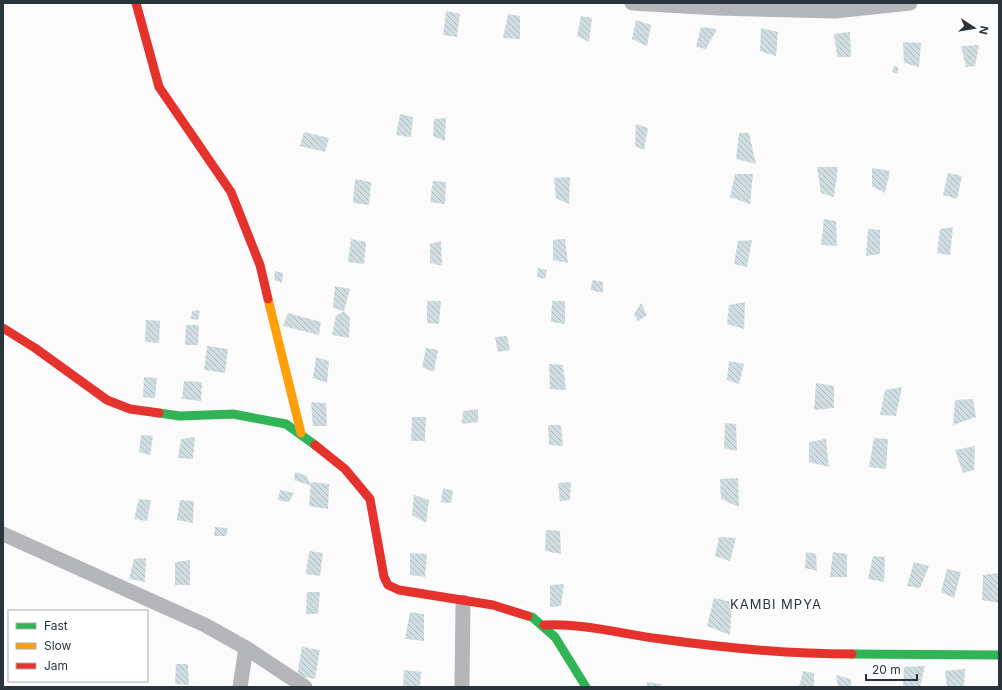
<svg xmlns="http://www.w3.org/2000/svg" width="1002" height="690" font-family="Inter,sans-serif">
<defs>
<pattern id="building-back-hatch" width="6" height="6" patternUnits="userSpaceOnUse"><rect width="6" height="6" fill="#d0dde1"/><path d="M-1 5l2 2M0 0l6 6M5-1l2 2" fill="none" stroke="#b3bec2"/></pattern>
</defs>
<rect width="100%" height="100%" fill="#fbfbfb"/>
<g fill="url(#building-back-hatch)">
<polygon points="446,11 460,14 457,37 443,35"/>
<polygon points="508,14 520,16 520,39 503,38"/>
<polygon points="581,16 592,18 589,42 577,36"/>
<polygon points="636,20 651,25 647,46 632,39"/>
<polygon points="701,27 717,29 706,49 696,47"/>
<polygon points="761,28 778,32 776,56 760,51"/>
<polygon points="850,32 851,57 837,57 834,34"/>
<polygon points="903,42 921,43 919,67 904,63"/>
<polygon points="979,45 975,66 966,67 961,46"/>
<polygon points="894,66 898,67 898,74 892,72"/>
<polygon points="400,114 413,117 411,137 396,135"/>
<polygon points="446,118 445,141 433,136 434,119"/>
<polygon points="636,124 648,128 644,150 635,146"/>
<polygon points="304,132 329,138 325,152 300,146"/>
<polygon points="739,133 749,133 756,164 736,159"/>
<polygon points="817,167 838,167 834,197 821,193"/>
<polygon points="872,168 890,171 885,193 872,186"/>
<polygon points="948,173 962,176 957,199 943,195"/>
<polygon points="735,174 753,174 750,204 730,197"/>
<polygon points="570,177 569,204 556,198 554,178"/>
<polygon points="355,179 371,182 369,205 353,203"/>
<polygon points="433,181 446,182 445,204 430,202"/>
<polygon points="824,219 836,221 837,246 821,245"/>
<polygon points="953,227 950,255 937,253 940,229"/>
<polygon points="868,229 880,230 880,254 866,256"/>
<polygon points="351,239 366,242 364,264 348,262"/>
<polygon points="565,239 568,263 553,260 553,240"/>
<polygon points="752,240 747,267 734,264 738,241"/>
<polygon points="441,241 442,266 430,263 430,244"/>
<polygon points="538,268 547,270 545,279 537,277"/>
<polygon points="275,271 283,273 282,283 274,280"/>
<polygon points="593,280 603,282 603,293 590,290"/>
<polygon points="335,286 350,289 344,311 333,308"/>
<polygon points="427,301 441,301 439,324 427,323"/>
<polygon points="552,301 565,301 565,324 551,322"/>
<polygon points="745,302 744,329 727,324 729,305"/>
<polygon points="641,303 647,315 638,321 634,314"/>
<polygon points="200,310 198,320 191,319 192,311"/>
<polygon points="344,311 350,318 349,338 332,335 336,316"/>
<polygon points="288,313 321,322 319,335 283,326"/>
<polygon points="146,320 160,321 159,343 145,342"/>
<polygon points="186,325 199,325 198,345 185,345"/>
<polygon points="507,336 510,350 498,352 495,337"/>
<polygon points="207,346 228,349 225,373 204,370"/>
<polygon points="426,348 438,350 434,372 422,367"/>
<polygon points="316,357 329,361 327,383 313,378"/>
<polygon points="729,361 744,364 739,384 727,380"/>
<polygon points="549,364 563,365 566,390 550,389"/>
<polygon points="144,377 157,378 155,398 143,397"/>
<polygon points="184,381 202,382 201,401 182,399"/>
<polygon points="816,383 834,386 834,408 814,410"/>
<polygon points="902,387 896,416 880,415 885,390"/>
<polygon points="973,399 976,417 953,425 955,400"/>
<polygon points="311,402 326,403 327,426 313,426"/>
<polygon points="478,409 478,422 462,424 463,411"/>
<polygon points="412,417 426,417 425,441 411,441"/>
<polygon points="725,423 736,424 737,451 724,448"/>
<polygon points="548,425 561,425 563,446 549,445"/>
<polygon points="141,435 153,436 150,455 139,452"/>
<polygon points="195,437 193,459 178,458 181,439"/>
<polygon points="874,438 888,439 886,469 869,467"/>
<polygon points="826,439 829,467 809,462 809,442"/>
<polygon points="975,446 974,470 963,473 955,450"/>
<polygon points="295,472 307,476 311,486 294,480"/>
<polygon points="738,478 739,507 721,499 720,479"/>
<polygon points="311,482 329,484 328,509 309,506"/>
<polygon points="571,482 570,500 560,501 558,483"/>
<polygon points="443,488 453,491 451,503 441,502"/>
<polygon points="280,490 294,493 289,502 278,500"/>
<polygon points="414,495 429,500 426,523 412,515"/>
<polygon points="139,499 151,500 147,521 134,519"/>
<polygon points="180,500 194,501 193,523 177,520"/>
<polygon points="215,527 228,528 226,536 214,536"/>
<polygon points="546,530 560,531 561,554 545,551"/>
<polygon points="719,537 736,538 730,561 715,556"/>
<polygon points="309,551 323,553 320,576 306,574"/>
<polygon points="806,552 816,554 817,571 805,568"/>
<polygon points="833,552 847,554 847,577 830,577"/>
<polygon points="410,553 427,554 425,577 410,575"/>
<polygon points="873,556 885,557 884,582 868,579"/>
<polygon points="146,558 145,582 129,579 134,559"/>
<polygon points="190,560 190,585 175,585 175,562"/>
<polygon points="914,562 929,566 920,588 907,586"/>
<polygon points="947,569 961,572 954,598 941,592"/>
<polygon points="998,573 999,603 982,600 983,575"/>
<polygon points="564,584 561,606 550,607 550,585"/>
<polygon points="307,592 320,592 318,614 306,614"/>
<polygon points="714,598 732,602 730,635 707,626"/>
<polygon points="410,612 424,614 424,641 405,639"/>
<polygon points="302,647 320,650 315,679 297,676"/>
<polygon points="176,664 188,664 189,685 175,684"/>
<polygon points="925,666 920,687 903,687 904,667"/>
<polygon points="965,669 964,687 947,687 945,671"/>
<polygon points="404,670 421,672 420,687 403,687"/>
<polygon points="803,671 814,673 814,687 799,687"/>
<polygon points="836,675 851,679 851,687 838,687"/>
<polygon points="647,682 661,684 660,687 647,687"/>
</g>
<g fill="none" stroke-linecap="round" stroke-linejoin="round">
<g stroke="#b4b6ba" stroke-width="15">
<polyline points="632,3 718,8 835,11 910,3"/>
<polyline points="3,534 205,625 246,648 240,687"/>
<polyline points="246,648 305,687"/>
<polyline points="462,687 463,602"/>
</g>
<g stroke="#30b455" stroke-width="9">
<polyline points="159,413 180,416 233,414 286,424 315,445"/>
<polyline points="528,616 532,617 555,637 586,687"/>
<polyline points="852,654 999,655"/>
</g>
<polyline stroke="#ff9f0a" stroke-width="9" points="268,299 301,433"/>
<g stroke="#e5322d" stroke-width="9">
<polyline points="136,3 159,87 231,192 260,265 268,299"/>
<polyline points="3,328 35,348 107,400 130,409 159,413"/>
<polyline points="315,445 345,469 370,499 384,577 388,585 399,590 493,605 528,616"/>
<path d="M 544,625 C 583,623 622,634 661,639 C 725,648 788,654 852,654"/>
</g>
</g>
<g text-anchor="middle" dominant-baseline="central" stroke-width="3" stroke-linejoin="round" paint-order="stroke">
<g font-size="13" letter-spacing="1" fill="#29343b" stroke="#fff">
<text x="776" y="604">KAMBI MPYA</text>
</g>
</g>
<rect width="1002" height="690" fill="none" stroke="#29343b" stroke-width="8"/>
<rect x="8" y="610" width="140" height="72" fill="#ffffff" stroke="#a9aeb1"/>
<rect x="16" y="623" width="20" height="6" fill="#30b455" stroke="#a9aeb1"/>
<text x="44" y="630" font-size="12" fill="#29343b">Fast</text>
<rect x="16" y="643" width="20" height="6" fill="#ff9f0a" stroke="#a9aeb1"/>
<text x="44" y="650" font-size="12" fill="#29343b">Slow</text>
<rect x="16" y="663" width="20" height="6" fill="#e5322d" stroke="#a9aeb1"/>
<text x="44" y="670" font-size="12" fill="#29343b">Jam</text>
<g transform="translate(974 28) rotate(102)" stroke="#ffffff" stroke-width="3" paint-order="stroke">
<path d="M0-3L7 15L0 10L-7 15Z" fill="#29343b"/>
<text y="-6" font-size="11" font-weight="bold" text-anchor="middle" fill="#29343b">N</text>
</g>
<path d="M866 674v6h51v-6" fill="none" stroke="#29343b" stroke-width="2"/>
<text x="872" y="674" font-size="12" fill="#29343b" stroke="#ffffff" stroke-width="3" paint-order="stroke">20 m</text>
</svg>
